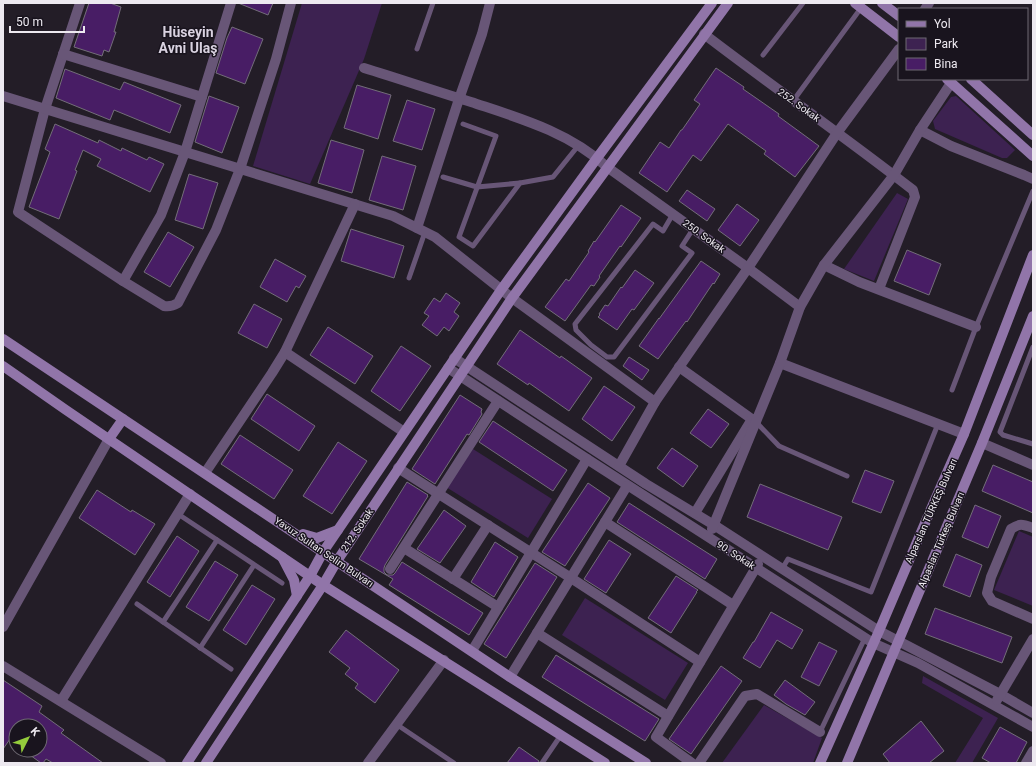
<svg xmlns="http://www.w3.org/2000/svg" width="1036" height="766" font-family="Roboto,sans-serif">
<rect width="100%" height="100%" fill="#231d27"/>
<g fill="#3d2251">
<polygon points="302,3 382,3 364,59 310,184 253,166"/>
<polygon points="956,96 1015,150 1007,158 1002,158 935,129 933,121 951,97"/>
<polygon points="897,193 908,199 874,281 844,269"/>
<polygon points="473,449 552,499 528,538 446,487"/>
<polygon points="1019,531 1033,537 1033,606 994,590"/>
<polygon points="585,598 688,663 665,700 562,635"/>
<polygon points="923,676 998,718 972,763 955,763 983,718 922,683"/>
<polygon points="764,705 822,738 813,763 722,763"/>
</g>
<g fill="#481d65" stroke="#736d79">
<polygon points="89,3 110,3 121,7 114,32 116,32 109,52 104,50 102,56 74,47"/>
<polygon points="238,3 273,3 268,15"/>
<polygon points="232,27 263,39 245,84 216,73 227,38"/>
<polygon points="716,68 744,87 743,89 779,114 778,116 819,146 795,177 764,154 766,151 728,124 701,161 693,155 667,192 639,173 660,142 669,148 681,130 682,130 700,104 694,100"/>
<polygon points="65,69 120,90 124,82 181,105 170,133 114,110 110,120 56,98"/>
<polygon points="357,85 391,95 378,139 344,128"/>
<polygon points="209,96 239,107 222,153 195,142"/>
<polygon points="407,100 435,109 422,150 393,141"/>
<polygon points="55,124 98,143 99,140 121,151 122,148 147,160 149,157 164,164 150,192 97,166 101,159 83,150 75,170 77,171 59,219 29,207 50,152 45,149"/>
<polygon points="331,140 364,150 352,193 318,183"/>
<polygon points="382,156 416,166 403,210 369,200"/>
<polygon points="189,174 218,183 203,229 175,220"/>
<polygon points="687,190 715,209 707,221 679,201"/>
<polygon points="737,204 759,220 740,246 718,230"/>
<polygon points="621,205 641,218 621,247 620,246 599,276 600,277 594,286 591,285 565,321 545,307 566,279 569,281 589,252 588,251 594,241 595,242"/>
<polygon points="351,229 404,246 394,278 341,261"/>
<polygon points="168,232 194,247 170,287 144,272"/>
<polygon points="907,250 941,264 929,295 894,281"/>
<polygon points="275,259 306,276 299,288 296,286 287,302 260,287"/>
<polygon points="701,261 720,274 714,284 713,283 687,322 686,321 658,359 639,346 659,318 659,319"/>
<polygon points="635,270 654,283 634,310 632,309 617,330 598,317 600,315 599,314 605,305 608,306 621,287 622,288"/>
<polygon points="446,293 460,303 454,312 459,316 449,331 444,327 437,336 422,325 429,316 424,313 434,298 440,302"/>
<polygon points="254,304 282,319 267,348 238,333"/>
<polygon points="328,327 373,356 355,384 310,355"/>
<polygon points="520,330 560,358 561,356 592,378 569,411 529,383 528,385 497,364"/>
<polygon points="401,346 431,366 400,411 371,391"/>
<polygon points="629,357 649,370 642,380 623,366"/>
<polygon points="604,386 635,407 612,441 582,419"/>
<polygon points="267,394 315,426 299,451 251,419"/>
<polygon points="460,395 482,409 481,412 482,414 469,435 467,434 435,484 412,469"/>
<polygon points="708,409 729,424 711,448 690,433"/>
<polygon points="493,421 567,470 553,491 479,442"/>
<polygon points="240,435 293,470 274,499 221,464"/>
<polygon points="338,442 367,461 332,514 303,496"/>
<polygon points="672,448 698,466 683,487 657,468"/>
<polygon points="993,465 1033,482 1033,513 982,491"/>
<polygon points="865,470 894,481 881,513 852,502"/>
<polygon points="407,482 428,495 427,496 428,496 385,565 384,568 384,572 387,575 393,575 395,573 402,562 483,613 469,635 389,585 393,579 359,559"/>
<polygon points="588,483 610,498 565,566 542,552"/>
<polygon points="760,484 842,517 828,550 747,517"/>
<polygon points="97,490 131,512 132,510 155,524 135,555 79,518"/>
<polygon points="629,503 717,559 705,579 617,522"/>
<polygon points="975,505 1001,516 988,548 962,537"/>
<polygon points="444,510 466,526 440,563 417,549"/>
<polygon points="177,536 199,551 170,597 147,582"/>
<polygon points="609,540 631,554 606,593 584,579"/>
<polygon points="495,542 518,557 494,597 471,582"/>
<polygon points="956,554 982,565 970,597 943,586"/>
<polygon points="215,561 238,575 209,621 186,607"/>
<polygon points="535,563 557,577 506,658 484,644"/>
<polygon points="676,576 698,590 696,592 697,592 671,633 648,618"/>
<polygon points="252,585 275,599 246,645 223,630"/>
<polygon points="935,608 1012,637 1002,663 925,634"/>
<polygon points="771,612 803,630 792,649 777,640 760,668 743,658 753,642 754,642"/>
<polygon points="346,630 399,670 375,703 355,688 358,684 345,674 350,668 329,652"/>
<polygon points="819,642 837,651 819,686 801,677"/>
<polygon points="556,655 659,719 645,741 542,677"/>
<polygon points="721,666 742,681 691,754 669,739"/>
<polygon points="3,680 42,706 39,712 64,730 61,733 103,763 53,763 46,759 43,763 41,763 23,750 40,750 40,726 16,726 16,743 10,739 3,749"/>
<polygon points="785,680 815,702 805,715 786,704 774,695"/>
<polygon points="921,721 944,751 929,763 890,763 883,754"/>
<polygon points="1000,727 1027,742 1016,763 991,763 982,758"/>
<polygon points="519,747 539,761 538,763 507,763"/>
</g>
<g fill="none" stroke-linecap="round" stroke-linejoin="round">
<g stroke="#685677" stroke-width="5">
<polyline points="417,49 433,3"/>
<polyline points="763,55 803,3"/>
<polyline points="793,101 861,8"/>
<polyline points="463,124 496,136 459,237 473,246 520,183 553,177 578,146"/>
<polyline points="443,177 477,187 520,183"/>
<polyline points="673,214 663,231 653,224 575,324 576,330 591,345 607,357 614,357 692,253 682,246 693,229"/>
<polyline points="409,278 425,232"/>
<polyline points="1033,347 1000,432 1003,435 1033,444"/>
<polyline points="952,390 976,327 1033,191"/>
<polyline points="756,422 779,446 847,476"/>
<polyline points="178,514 282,583"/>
<polyline points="782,569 788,559 871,592 938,424"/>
<polyline points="137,604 231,669"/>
<polyline points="163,622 217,540"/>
<polyline points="200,648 254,565"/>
<polyline points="396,724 454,763"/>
<polyline points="820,732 865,638"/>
<polyline points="542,763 561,735"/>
</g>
<g stroke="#685677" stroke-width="10">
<path d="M 80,3 L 45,109 L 18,212 L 123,281 L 164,306 C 169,307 173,306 178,303 L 216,230 L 240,169 L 276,59 L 291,3"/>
<polyline points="925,9 929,3"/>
<path d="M 704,34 C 773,87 844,136 913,190 L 915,197 L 879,289"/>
<polyline points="63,54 202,97"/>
<path d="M 364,68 C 400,79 435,91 471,102 C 519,118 569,132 607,167 L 748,268 L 800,307"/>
<polyline points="3,96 393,216 435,237 512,298 655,402"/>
<polyline points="920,130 951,146 1024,175 1033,179"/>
<polyline points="417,228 459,99 482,34 490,3"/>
<polyline points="824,265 859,282 976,327"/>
<polyline points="123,281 161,215 185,152 231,3"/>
<polyline points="285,352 404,432"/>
<polyline points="454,358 646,484 714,525 879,631 1000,694 1033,713"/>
<polyline points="780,363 964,434"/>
<polyline points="679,367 756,422"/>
<polyline points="448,368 587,459 873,643 918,663 1033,727"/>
<polyline points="982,443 1033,465"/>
<polyline points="619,466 655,402 748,268 837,133 899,49"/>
<polyline points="398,468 571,578 700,662"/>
<polyline points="205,473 272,373 285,352 355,204"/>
<polyline points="695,513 752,419"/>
<polyline points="605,522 733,605"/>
<path d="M 1033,528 C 1022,524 1020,523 1011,529 L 991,577 L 987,593 L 992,601 L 1033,619"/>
<polyline points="712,529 780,363 800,307 824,265 894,175 920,130 951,83"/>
<polyline points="404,548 498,607"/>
<polyline points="390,569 498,401"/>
<polyline points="453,579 488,525"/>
<polyline points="3,627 109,439"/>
<polyline points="537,633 668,716"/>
<polyline points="472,651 587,459"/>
<polyline points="3,666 161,763"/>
<polyline points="510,677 627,486"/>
<polyline points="997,700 1033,639"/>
<polyline points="61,701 190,494"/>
<polyline points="368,763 444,660"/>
<polyline points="692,763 656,737 758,564"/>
<polyline points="699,763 745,696 757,694 820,732"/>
<polyline points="1026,763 1033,751"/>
</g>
<g stroke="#9175a9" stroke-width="10">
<polyline points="855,3 899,37"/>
<polyline points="882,3 899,16"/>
<polyline points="947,79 1033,156"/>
<polyline points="971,79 1033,135"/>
<polyline points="3,339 510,677 646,763"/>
<polyline points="3,366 66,410 323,585 605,763"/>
<polyline points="109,439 123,419"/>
<polyline points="303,534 317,538 338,530"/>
<polyline points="282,557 294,580 297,596"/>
<polyline points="187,763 310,576 323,552 501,290 597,158 712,3"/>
<polyline points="206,763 323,585 337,561 512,298 728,3"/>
<polyline points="820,763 879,631 931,509 964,434 1033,255"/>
<polyline points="847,763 982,443 1033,316"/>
</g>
</g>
<g text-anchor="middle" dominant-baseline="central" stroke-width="3" stroke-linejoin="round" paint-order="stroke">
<g font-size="10" fill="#ede9f0" stroke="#19141e">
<text transform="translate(799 105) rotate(36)">252. Sokak</text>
<text transform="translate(704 236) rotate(36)">250. Sokak</text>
<text transform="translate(931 511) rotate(-66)">Alparslan TÜRKEŞ Bulvarı</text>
<text transform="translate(357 530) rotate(-56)">212. Sokak</text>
<text transform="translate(941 540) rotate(-67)">Alpaslan Türkeş Bulvarı</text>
<text transform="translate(324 552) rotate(34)">Yavuz Sultan Selim Bulvarı</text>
<text transform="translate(736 555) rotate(33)">90. Sokak</text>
</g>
<g font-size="14" font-weight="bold" fill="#d9d2e0" stroke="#19141e">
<text x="188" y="32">Hüseyin<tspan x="188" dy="16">Avni Ulaş</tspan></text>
</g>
</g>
<rect width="1036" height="766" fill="none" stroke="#ede9f0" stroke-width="8"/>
<rect x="898" y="8" width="130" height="72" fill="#19141e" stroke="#6e6972"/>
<rect x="906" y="21" width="20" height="6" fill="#9175a9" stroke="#6e6972"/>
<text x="934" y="28" font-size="12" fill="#ede9f0">Yol</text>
<rect x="906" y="38" width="20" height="12" fill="#3d2251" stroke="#6e6972"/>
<text x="934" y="48" font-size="12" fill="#ede9f0">Park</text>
<rect x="906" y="58" width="20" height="12" fill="#481d65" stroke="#6e6972"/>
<text x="934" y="68" font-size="12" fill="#ede9f0">Bina</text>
<g transform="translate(28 738) rotate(48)"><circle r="19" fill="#19141e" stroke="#6e6972"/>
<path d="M0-3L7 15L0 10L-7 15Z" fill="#94cc3c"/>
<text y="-6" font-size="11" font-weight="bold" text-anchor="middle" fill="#ede9f0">K</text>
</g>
<path d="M10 26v6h74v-6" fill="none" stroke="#ede9f0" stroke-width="2"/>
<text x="16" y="26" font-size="12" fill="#ede9f0" stroke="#19141e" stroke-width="3" paint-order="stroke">50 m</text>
</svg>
